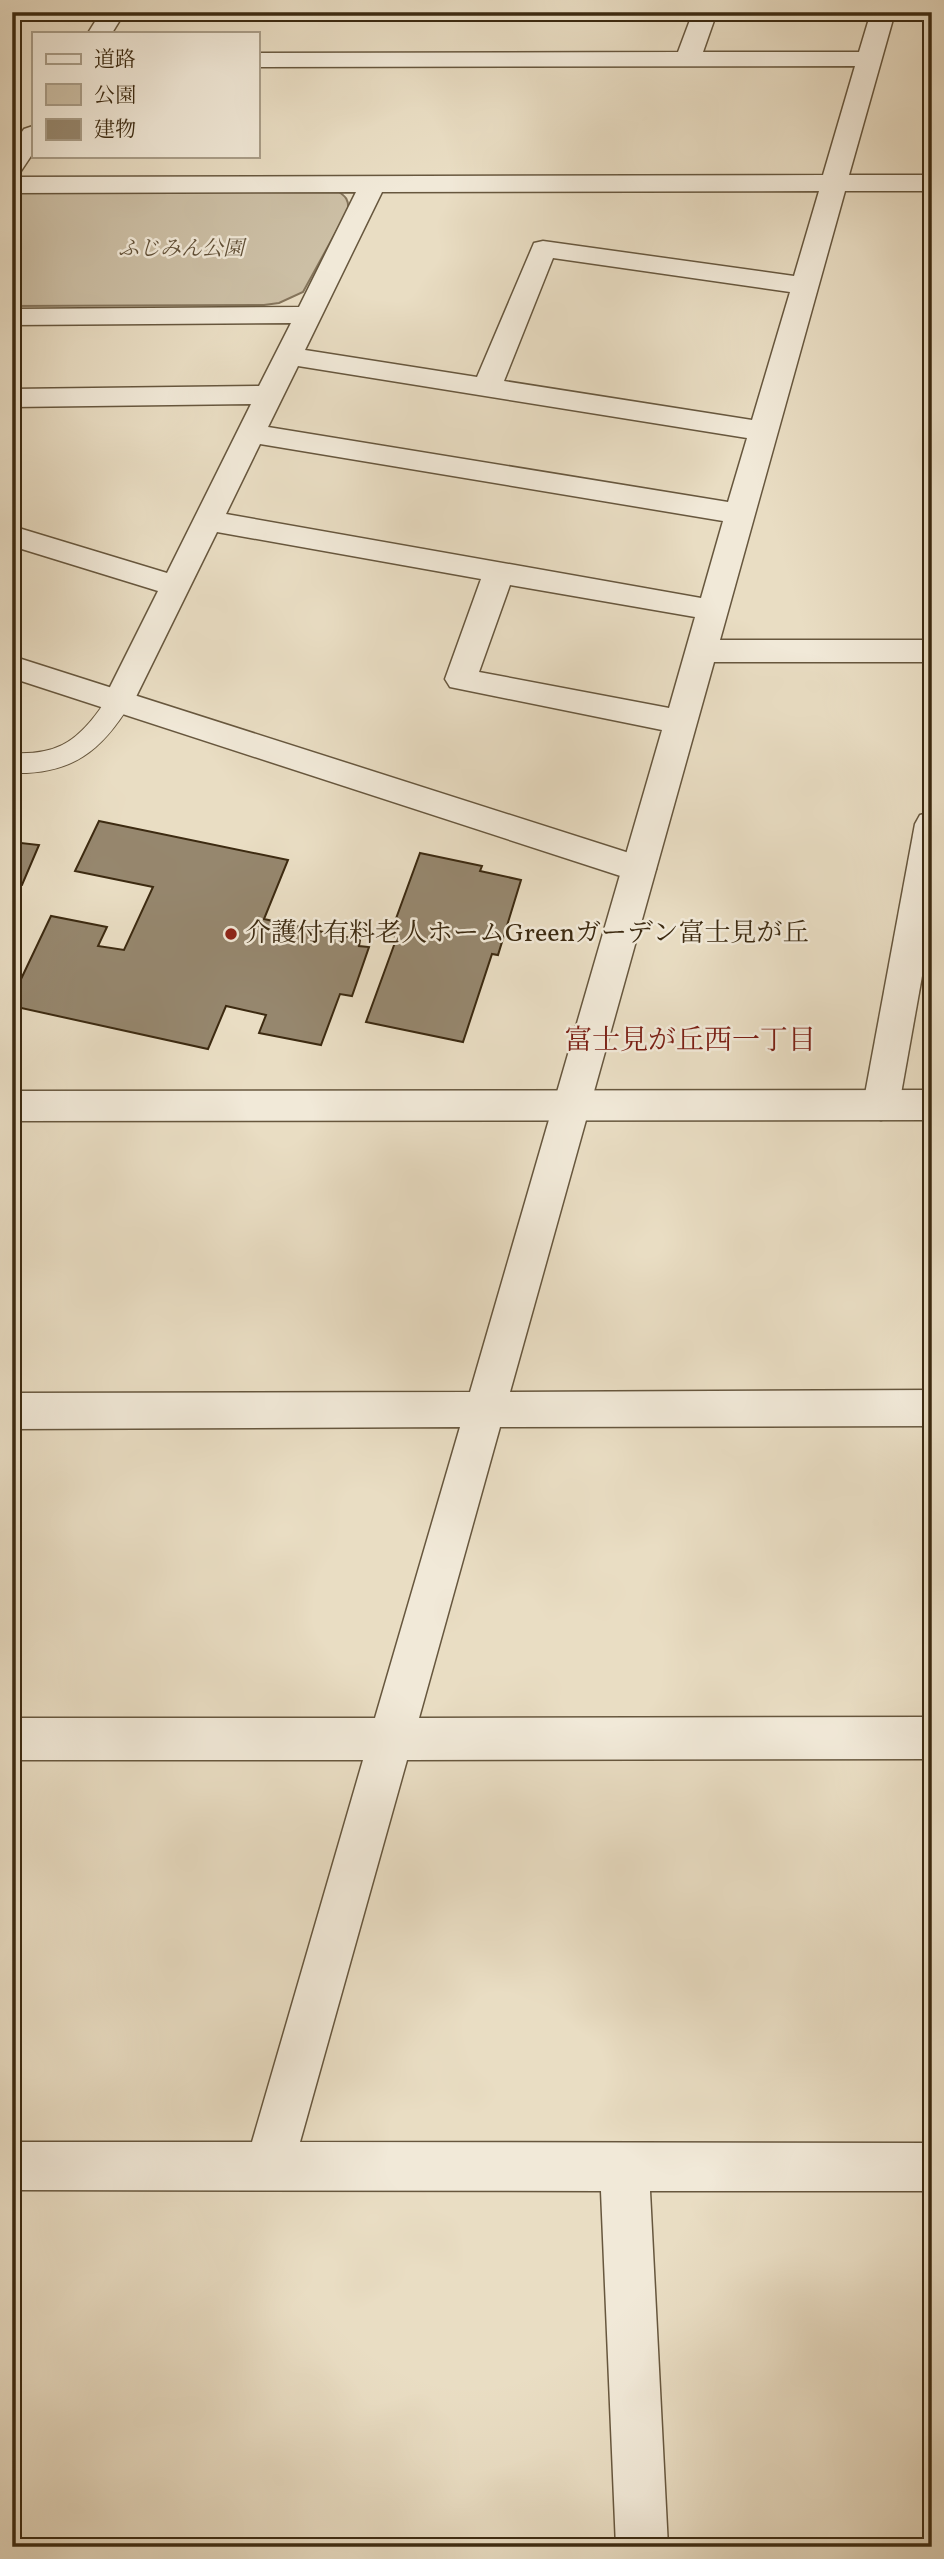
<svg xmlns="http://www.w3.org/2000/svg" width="944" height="2559" font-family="Vollkorn,'Noto Serif JP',serif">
<rect width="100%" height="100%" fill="#e9ddc3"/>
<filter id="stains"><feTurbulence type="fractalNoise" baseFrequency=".00286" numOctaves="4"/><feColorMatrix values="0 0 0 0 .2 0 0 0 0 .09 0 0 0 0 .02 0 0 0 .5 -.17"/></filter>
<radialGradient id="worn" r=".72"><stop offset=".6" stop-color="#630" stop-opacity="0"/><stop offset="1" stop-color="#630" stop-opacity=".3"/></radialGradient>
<path fill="#ccbfa5" stroke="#84745b" stroke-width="2" d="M 337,191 C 346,196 349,200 348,210 L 303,292 L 279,303 L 264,305 L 12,306 L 12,192 Z"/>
<g fill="#96876e" stroke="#3c2a11" stroke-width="2">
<polygon points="99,821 288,860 264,919 360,940 359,946 369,947 352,996 340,994 321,1045 259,1033 266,1015 226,1006 208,1049 12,1006 12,998 51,916 107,927 98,946 124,950 153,887 75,871"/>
<polygon points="12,842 39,845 22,885 12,884"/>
<polygon points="420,853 482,866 480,871 521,880 498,955 492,954 463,1042 366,1022 397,937 390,935"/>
</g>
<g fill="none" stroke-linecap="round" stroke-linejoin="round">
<defs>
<path id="service" d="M 119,692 L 128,695 L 132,701 C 102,751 72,775 12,773 L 12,753 C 54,755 75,744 100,709 C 106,700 108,695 119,692 Z"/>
<g id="minor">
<polygon points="101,12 125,12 112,33 88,33"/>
<path d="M 693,12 L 717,12 L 703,52 L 859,52 L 871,12 L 895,12 L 849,175 L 932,175 L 932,191 L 845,191 L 720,640 L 932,640 L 932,662 L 714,662 L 510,1392 L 932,1390 L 932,1426 L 500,1427 L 419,1718 L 932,1717 L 932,1759 L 407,1760 L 300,2142 L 932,2143 L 932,2191 L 650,2191 L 668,2547 L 616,2547 L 601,2191 L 12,2190 L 12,2142 L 252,2142 L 363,1760 L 12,1760 L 12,1718 L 375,1718 L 460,1427 L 12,1429 L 12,1393 L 470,1392 L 662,730 L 450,687 L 445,679 L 481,579 L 217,532 L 130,709 L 119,712 L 108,709 L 103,701 L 158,591 L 12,546 L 12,526 L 167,573 L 251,404 L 12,407 L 12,389 L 259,386 L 291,323 L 12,325 L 12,309 L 299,307 L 356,192 L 12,193 L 12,177 L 823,175 L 855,66 L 257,67 L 257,53 L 678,52 ZM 819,191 L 794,276 L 543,241 L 534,243 L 477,377 L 305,350 L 382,192 ZM 553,258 L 790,292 L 752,420 L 504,381 ZM 298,366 L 747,438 L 728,502 L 268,427 ZM 260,444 L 723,521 L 701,598 L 226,514 ZM 510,585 L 695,617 L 669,708 L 479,672 Z"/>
<polygon points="33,126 33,153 21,171 12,174 12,146 24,129"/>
<polygon points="932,812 932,920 899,1105 894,1115 881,1120 868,1115 863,1105 915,824 920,815"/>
</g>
<g id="tertiary">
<polygon points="12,656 651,860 656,869 651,878 639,882 12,678"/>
<polygon points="932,1090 932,1120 12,1121 12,1091"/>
</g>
</defs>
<use href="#service" stroke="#67573e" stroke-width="2"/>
<use href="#minor" stroke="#67573e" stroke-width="3"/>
<use href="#tertiary" stroke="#67573e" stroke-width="3"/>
<use href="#service" fill="#f1e9d8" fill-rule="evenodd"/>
<use href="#minor" fill="#f1e9d8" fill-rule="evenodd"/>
<use href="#tertiary" fill="#f1e9d8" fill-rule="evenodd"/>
</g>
<circle fill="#8f2418" stroke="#f1e9d8" stroke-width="2.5" cx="231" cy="934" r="7"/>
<g text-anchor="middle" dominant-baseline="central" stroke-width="5" stroke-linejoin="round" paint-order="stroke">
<g font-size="21" font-style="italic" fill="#604f36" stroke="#f1e9d8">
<text x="181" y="249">ふじみん公園</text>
</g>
<g font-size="26" fill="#3c2a11" stroke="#f1e9d8" text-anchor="start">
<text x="245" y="934">介護付有料老人ホームGreenガーデン富士見が丘</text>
</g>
<g font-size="28" fill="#7a1f14" stroke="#f1e9d8">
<text x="690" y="1041">富士見が丘西一丁目</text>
</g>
</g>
<rect width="944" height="2559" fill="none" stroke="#e9ddc3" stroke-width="42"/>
<rect x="14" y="14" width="916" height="2531" fill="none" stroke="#3c2a11" stroke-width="3.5"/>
<rect x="21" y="21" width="902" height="2517" fill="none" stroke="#3c2a11" stroke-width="2"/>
<rect x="32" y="32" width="228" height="126" fill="#f1e9d8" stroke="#a99d88" stroke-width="2"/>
<rect x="46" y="54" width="35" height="10" fill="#f1e9d8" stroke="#a99d88" stroke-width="2"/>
<text x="94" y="66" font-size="21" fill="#3c2a11">道路</text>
<rect x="46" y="84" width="35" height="21" fill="#ccbfa5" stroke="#a99d88" stroke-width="2"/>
<text x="94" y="102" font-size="21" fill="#3c2a11">公園</text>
<rect x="46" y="119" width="35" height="21" fill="#96876e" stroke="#a99d88" stroke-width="2"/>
<text x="94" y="136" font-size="21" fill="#3c2a11">建物</text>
<rect width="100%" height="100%" filter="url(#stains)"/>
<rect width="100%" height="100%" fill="url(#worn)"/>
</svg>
